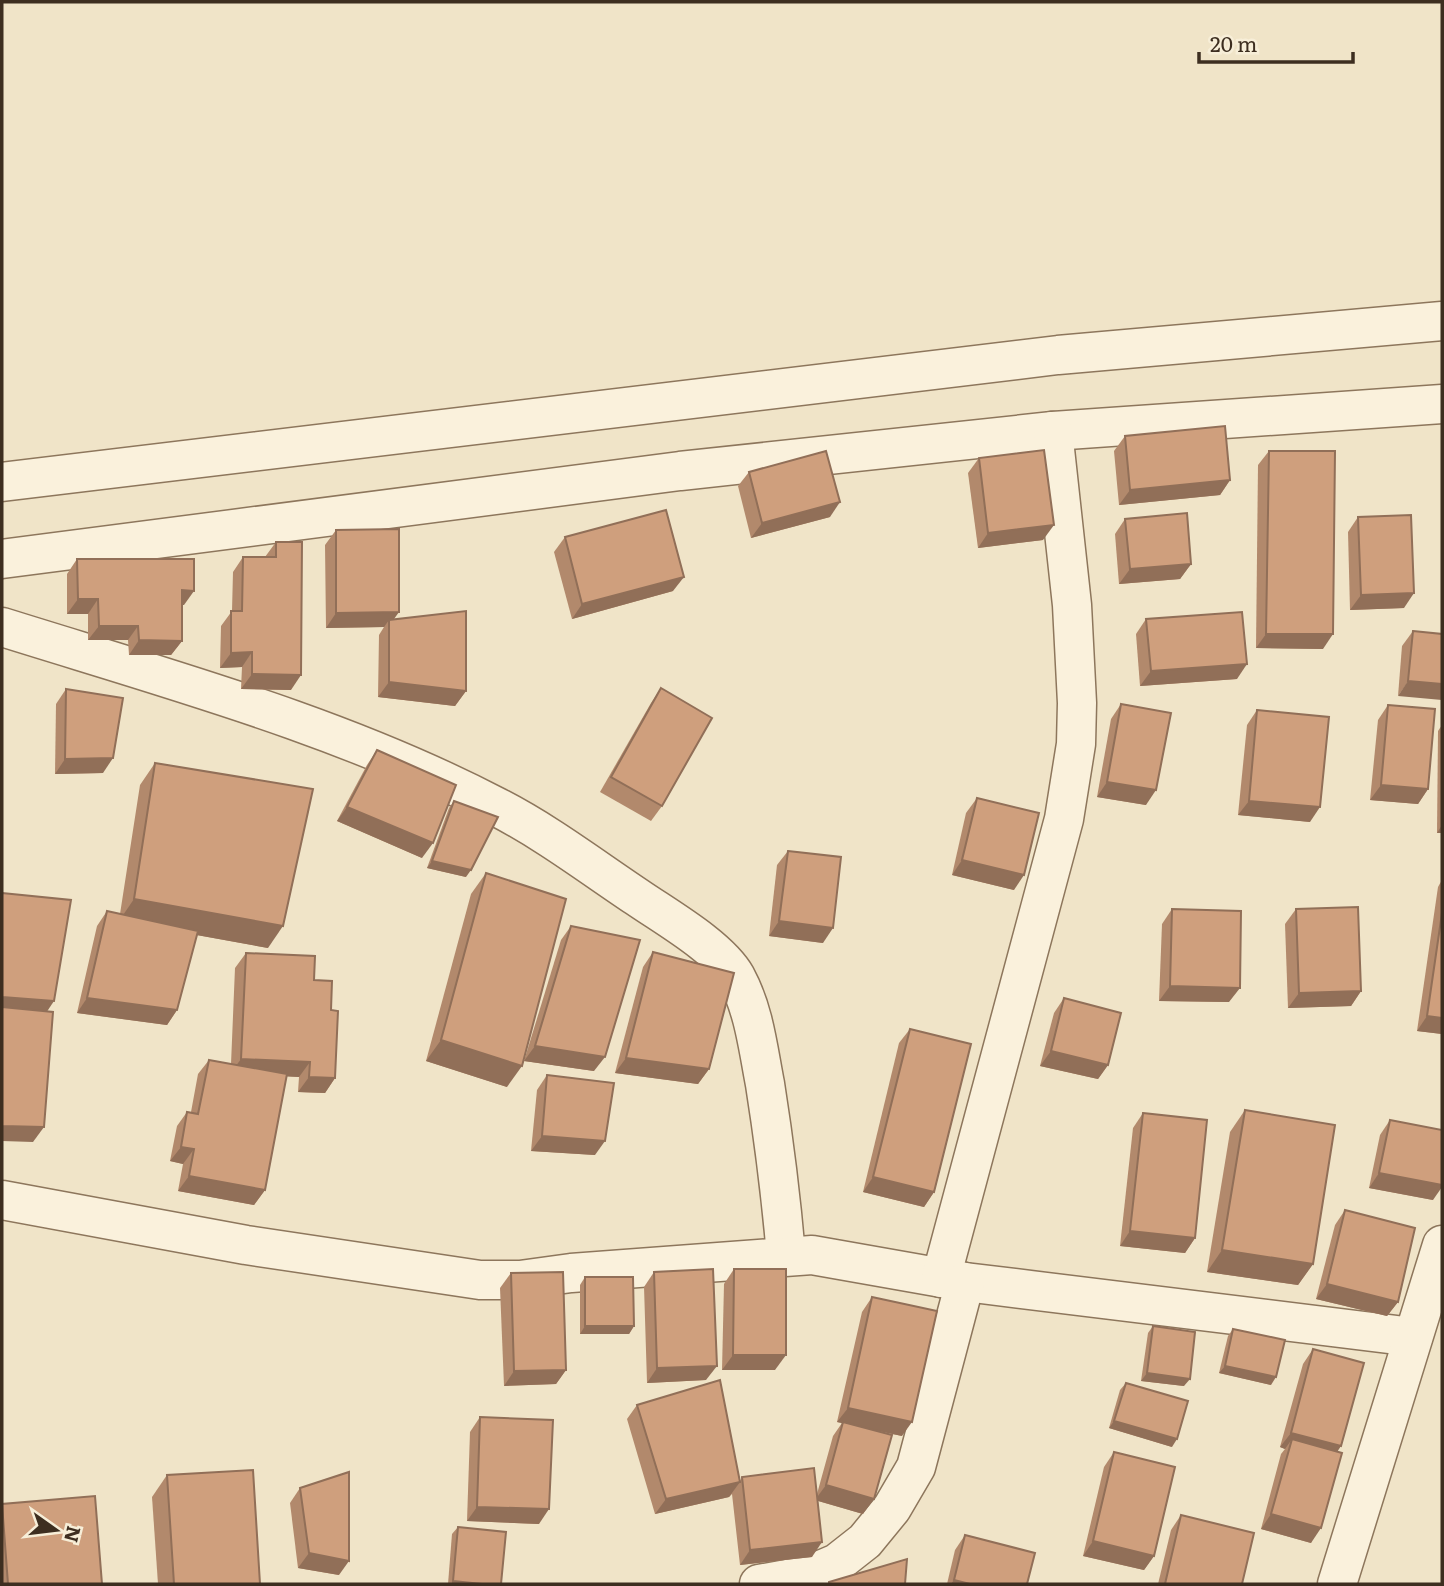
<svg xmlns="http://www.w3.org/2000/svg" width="1444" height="1586" font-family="Literata,serif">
<rect width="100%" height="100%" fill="#f0e4c8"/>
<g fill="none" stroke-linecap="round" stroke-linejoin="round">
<defs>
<g id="minor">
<polyline points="2,482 1058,355 1442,321"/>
<polyline points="2,559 680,471 1053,431 1442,404"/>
<path d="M 2,627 C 168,679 342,726 497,807 C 546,832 592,867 637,897 C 666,917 719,947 736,977 C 754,1010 758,1048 765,1084 C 774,1141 781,1197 786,1255"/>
<polyline points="2,1200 246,1245 480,1280 520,1280 571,1273 812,1255 965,1282 1413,1337"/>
<polyline points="941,1278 1064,819 1076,744 1077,703 1072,605 1053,431"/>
<polyline points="759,1584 809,1575 837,1563 865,1541 892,1508 916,1467 965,1282"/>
<polyline points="1337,1584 1442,1245"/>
</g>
</defs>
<use href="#minor" stroke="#8d765c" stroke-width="41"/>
<use href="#minor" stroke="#faf1dc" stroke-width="38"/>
</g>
<g fill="#b2896c">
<polygon points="1125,436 1230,480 1220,495 1119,505 1114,451"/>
<polygon points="1269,451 1323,649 1256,648 1258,465"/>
<polygon points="979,458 1043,540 978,548 968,473"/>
<polygon points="749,472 830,517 751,538 738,486"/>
<polygon points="1358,517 1404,608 1350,610 1348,532"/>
<polygon points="1125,519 1191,564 1180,579 1119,584 1115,534"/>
<polygon points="336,530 394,619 466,691 455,706 378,697 379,635 384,627 326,628 325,545"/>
<polygon points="565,537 673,591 572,619 554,552"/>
<polygon points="276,542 291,690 241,689 242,667 220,668 221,626 232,611 233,572 243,557 265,557"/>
<polygon points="77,559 184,605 182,605 182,641 171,655 129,655 128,640 88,640 88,614 67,614 67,574"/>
<polygon points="1146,619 1237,679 1140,686 1136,634"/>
<polygon points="1413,631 1442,634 1398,696 1402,646"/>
<polygon points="661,688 662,806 651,821 600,792 651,703"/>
<polygon points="66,689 103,773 55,774 56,704"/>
<polygon points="1121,704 1146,805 1097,797 1111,719"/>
<polygon points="1388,705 1428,789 1418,804 1370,800 1378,720"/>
<polygon points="1257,710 1310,822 1238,815 1247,725"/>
<polygon points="1442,725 1442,833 1437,833 1438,731"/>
<polygon points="377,750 422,858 337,821 367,765"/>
<polygon points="155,763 268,948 197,935 177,1010 167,1025 77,1013 97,926 107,911 120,914 140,785"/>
<polygon points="977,798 1014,890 952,875 966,813"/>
<polygon points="454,801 466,877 427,868 449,808"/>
<polygon points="788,851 823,943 769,936 777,865"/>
<polygon points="486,873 507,1087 426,1061 471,894"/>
<polygon points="1442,880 1442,1034 1417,1031 1438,887"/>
<polygon points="1172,909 1229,1002 1159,1001 1162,924"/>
<polygon points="1296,909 1361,991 1351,1006 1288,1008 1285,924"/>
<polygon points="571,926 594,1071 524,1061 561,940"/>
<polygon points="653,952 709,1069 698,1084 615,1073 643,967"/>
<polygon points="246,953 314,980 331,1010 335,1078 325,1093 298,1092 299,1077 286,1076 265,1190 254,1205 178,1191 183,1164 170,1161 177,1126 187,1112 191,1112 198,1074 209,1060 231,1064 235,968"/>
<polygon points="1064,998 1108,1065 1098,1079 1040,1066 1054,1013"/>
<polygon points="910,1029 934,1192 924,1207 863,1192 899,1043"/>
<polygon points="547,1075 595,1155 531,1151 537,1090"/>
<polygon points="1245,1110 1313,1264 1298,1285 1207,1272 1230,1132"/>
<polygon points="1143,1113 1195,1238 1185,1253 1120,1246 1133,1128"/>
<polygon points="1390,1120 1433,1200 1369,1188 1380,1135"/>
<polygon points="1345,1210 1398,1302 1387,1316 1316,1299 1335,1225"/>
<polygon points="734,1269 775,1370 722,1370 724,1284"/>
<polygon points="654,1272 706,1380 647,1383 644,1287"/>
<polygon points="511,1273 566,1370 556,1384 504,1386 500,1288"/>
<polygon points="585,1277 634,1326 629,1334 580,1334 580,1285"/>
<polygon points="872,1297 902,1436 878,1431 863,1514 818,1501 812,1557 740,1565 732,1494 729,1497 655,1514 627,1419 637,1405 740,1481 742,1477 817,1494 833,1436 842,1423 837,1422 862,1312"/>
<polygon points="1153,1326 1184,1386 1141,1381 1148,1333"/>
<polygon points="1233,1329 1271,1385 1219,1373 1228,1336"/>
<polygon points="1313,1349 1338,1451 1311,1543 1261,1529 1281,1454 1285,1449 1280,1447 1303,1364"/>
<polygon points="1126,1383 1172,1447 1109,1428 1120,1390"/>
<polygon points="480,1417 539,1524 467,1521 470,1432"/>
<polygon points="1114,1452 1154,1556 1144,1570 1083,1556 1104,1467"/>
<polygon points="167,1475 260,1584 158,1584 152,1497"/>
<polygon points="300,1488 339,1575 298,1568 290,1503"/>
<polygon points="2,1504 102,1584 2,1584"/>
<polygon points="1181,1515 1242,1584 1158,1584 1171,1530"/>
<polygon points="458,1527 501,1584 448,1584 452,1534"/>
<polygon points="965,1535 1027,1584 947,1584 955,1550"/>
</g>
<g fill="#916f58">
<polygon points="1230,480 1220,495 1119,505 1130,490"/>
<polygon points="840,502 830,517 751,538 762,523"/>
<polygon points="1054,525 1043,540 978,548 988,533"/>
<polygon points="1191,564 1180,579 1119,584 1130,569"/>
<polygon points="684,577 673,591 572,619 582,604"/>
<polygon points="182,590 194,591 184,605 171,605"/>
<polygon points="1414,593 1404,608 1350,610 1361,595"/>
<polygon points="78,599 98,599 88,614 67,614"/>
<polygon points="399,612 389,626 389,620 384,627 326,628 336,613"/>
<polygon points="99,626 138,626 128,640 88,640"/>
<polygon points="1266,634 1333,634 1323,649 1256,648"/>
<polygon points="139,640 182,641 171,655 129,655"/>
<polygon points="252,652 242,667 220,668 231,653"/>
<polygon points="1247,664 1237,679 1140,686 1151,671"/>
<polygon points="252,674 301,675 291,690 241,689"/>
<polygon points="1408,681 1442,684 1442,700 1398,696"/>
<polygon points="389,682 466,691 455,706 378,697"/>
<polygon points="113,758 103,773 55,774 65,759"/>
<polygon points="1107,782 1156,790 1146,805 1097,797"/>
<polygon points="1381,785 1428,789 1418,804 1370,800"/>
<polygon points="1249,801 1320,807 1310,822 1238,815"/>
<polygon points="347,807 433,843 422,858 337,821"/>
<polygon points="1442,825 1442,833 1437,833"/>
<polygon points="962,860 1024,875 1014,890 952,875"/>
<polygon points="432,861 471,870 466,877 427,868"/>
<polygon points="134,899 283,926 268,948 119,921"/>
<polygon points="779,921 833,928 823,943 769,936"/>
<polygon points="1170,986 1240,988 1229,1002 1159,1001"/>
<polygon points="1361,991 1351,1006 1288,1008 1299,993"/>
<polygon points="2,997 54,1001 44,1016 2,1013"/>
<polygon points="87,998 177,1010 167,1025 77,1013"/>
<polygon points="1427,1016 1442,1018 1442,1034 1417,1031"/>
<polygon points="441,1040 522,1066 507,1087 426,1061"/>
<polygon points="535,1046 605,1057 594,1071 524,1061"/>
<polygon points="1051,1051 1108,1065 1098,1079 1040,1066"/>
<polygon points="626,1058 709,1069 698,1084 615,1073"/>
<polygon points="241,1059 310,1062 299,1077 230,1074"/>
<polygon points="309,1077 335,1078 325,1093 298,1092"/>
<polygon points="2,1126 44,1127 33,1142 2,1141"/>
<polygon points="542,1136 605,1141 595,1155 531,1151"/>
<polygon points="181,1147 194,1149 183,1164 170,1161"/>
<polygon points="1379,1173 1442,1185 1442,1187 1433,1200 1369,1188"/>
<polygon points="189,1176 265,1190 254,1205 178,1191"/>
<polygon points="873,1177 934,1192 924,1207 863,1192"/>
<polygon points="1130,1231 1195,1238 1185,1253 1120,1246"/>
<polygon points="1222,1250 1313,1264 1298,1285 1207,1272"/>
<polygon points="1327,1284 1398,1302 1387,1316 1316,1299"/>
<polygon points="585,1326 634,1326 629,1334 580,1334"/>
<polygon points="733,1355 786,1355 775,1370 722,1370"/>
<polygon points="717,1366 706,1380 647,1383 657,1368"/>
<polygon points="1225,1366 1276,1377 1271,1385 1219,1373"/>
<polygon points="566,1370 556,1384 504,1386 514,1371"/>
<polygon points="1147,1373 1190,1379 1184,1386 1141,1381"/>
<polygon points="848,1408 912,1422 902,1436 837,1422"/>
<polygon points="1114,1421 1177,1439 1172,1447 1109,1428"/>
<polygon points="1291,1433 1341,1446 1331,1461 1292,1439 1285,1449 1280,1447"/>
<polygon points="740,1482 729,1497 655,1514 666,1499"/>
<polygon points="826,1485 874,1499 863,1514 815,1500"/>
<polygon points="477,1507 549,1509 539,1524 467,1521"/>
<polygon points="1271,1514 1321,1528 1311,1543 1261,1529"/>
<polygon points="1093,1541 1154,1556 1144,1570 1083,1556"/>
<polygon points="822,1542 812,1557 740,1565 750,1550"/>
<polygon points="309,1553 349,1561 339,1575 298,1568"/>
<polygon points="954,1580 970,1584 951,1584"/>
<polygon points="453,1581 482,1584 451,1584"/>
</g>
<g fill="#cf9f7d" stroke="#916f58" stroke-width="2">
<polygon points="1225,426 1230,480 1130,490 1125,436"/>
<polygon points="1044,450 1054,525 988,533 979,458"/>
<polygon points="826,451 840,502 762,523 749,472"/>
<polygon points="1269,451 1335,451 1333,634 1266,634"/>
<polygon points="666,510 684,577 582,604 565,537"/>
<polygon points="1187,513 1191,564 1130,569 1125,519"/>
<polygon points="1411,515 1414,593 1361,595 1358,517"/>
<polygon points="399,529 399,612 336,613 336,530"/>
<polygon points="276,542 302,542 301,675 252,674 252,652 231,653 231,611 242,611 243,557 276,557"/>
<polygon points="77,559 194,559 194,591 182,590 182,641 139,640 138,626 99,626 98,599 78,599"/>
<polygon points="466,611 466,691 389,682 389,620"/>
<polygon points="1242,612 1247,664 1151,671 1146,619"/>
<polygon points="1413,631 1442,634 1442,684 1408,681"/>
<polygon points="661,688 712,718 662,806 611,777"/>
<polygon points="66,689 123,698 113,758 65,759"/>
<polygon points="1121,704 1171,713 1156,790 1107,782"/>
<polygon points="1388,705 1435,709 1428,789 1381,785"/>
<polygon points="1257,710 1329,717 1320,807 1249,801"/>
<polygon points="377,750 456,785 433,843 347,807"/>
<polygon points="155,763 313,789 283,926 134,899"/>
<polygon points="977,798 1039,813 1024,875 962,860"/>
<polygon points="454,801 498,817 471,870 432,861"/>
<polygon points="788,851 841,857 833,928 779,921"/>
<polygon points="486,873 566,899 522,1066 441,1040"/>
<polygon points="2,893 71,900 54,1001 2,997"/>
<polygon points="1358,907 1361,991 1299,993 1296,909"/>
<polygon points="1172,909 1241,911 1240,988 1170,986"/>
<polygon points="107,911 198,931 177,1010 87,998"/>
<polygon points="1442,913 1442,1018 1427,1016"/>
<polygon points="571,926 640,940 605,1057 535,1046"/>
<polygon points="653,952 734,973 709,1069 626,1058"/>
<polygon points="246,953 315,956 314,980 332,981 331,1010 338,1011 335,1078 309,1077 310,1062 241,1059"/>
<polygon points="1064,998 1121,1013 1108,1065 1051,1051"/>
<polygon points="2,1007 53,1012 44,1127 2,1126"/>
<polygon points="910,1029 971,1044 934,1192 873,1177"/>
<polygon points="209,1060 287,1074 265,1190 189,1176 194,1149 181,1147 187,1112 198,1114"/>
<polygon points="547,1075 614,1083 605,1141 542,1136"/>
<polygon points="1245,1110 1335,1125 1313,1264 1222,1250"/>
<polygon points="1143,1113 1207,1120 1195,1238 1130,1231"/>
<polygon points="1390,1120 1442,1130 1442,1185 1379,1173"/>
<polygon points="1345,1210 1415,1228 1398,1302 1327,1284"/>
<polygon points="713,1269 717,1366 657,1368 654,1272"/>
<polygon points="734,1269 786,1269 786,1355 733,1355"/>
<polygon points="563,1272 566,1370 514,1371 511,1273"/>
<polygon points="585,1277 633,1277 634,1326 585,1326"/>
<polygon points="872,1297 937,1311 912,1422 848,1408"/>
<polygon points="1153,1326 1195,1332 1190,1379 1147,1373"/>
<polygon points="1233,1329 1285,1340 1276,1377 1225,1366"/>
<polygon points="1313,1349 1364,1363 1341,1446 1291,1433"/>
<polygon points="720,1380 740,1482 666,1499 637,1405"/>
<polygon points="1126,1383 1188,1401 1177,1439 1114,1421"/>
<polygon points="480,1417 553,1420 549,1509 477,1507"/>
<polygon points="843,1422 892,1435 874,1499 826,1485"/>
<polygon points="1292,1439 1342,1453 1321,1528 1271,1514"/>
<polygon points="1114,1452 1175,1467 1154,1556 1093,1541"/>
<polygon points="814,1468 822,1542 750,1550 742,1477"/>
<polygon points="253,1470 260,1584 174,1584 167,1475"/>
<polygon points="349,1472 349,1561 309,1553 300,1488"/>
<polygon points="95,1496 102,1584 8,1584 2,1504"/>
<polygon points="1181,1515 1254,1533 1242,1584 1165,1584"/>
<polygon points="458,1527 506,1532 501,1584 482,1584 453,1581"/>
<polygon points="965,1535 1035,1553 1027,1584 970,1584 954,1580"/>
<polygon points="907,1559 905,1584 829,1584 829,1582"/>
</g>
<rect width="1444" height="1586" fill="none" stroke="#3d2e20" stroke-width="7"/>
<g transform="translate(56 1530) rotate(104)" stroke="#f7eed8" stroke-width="5" paint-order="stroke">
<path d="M0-5L12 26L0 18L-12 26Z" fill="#3d2e20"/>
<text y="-10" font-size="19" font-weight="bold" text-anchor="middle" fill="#3d2e20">N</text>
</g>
<path d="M1199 52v10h154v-10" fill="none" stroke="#3d2e20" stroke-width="3.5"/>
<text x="1210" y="52" font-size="21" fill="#3d2e20" stroke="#f7eed8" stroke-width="5" paint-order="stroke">20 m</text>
</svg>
